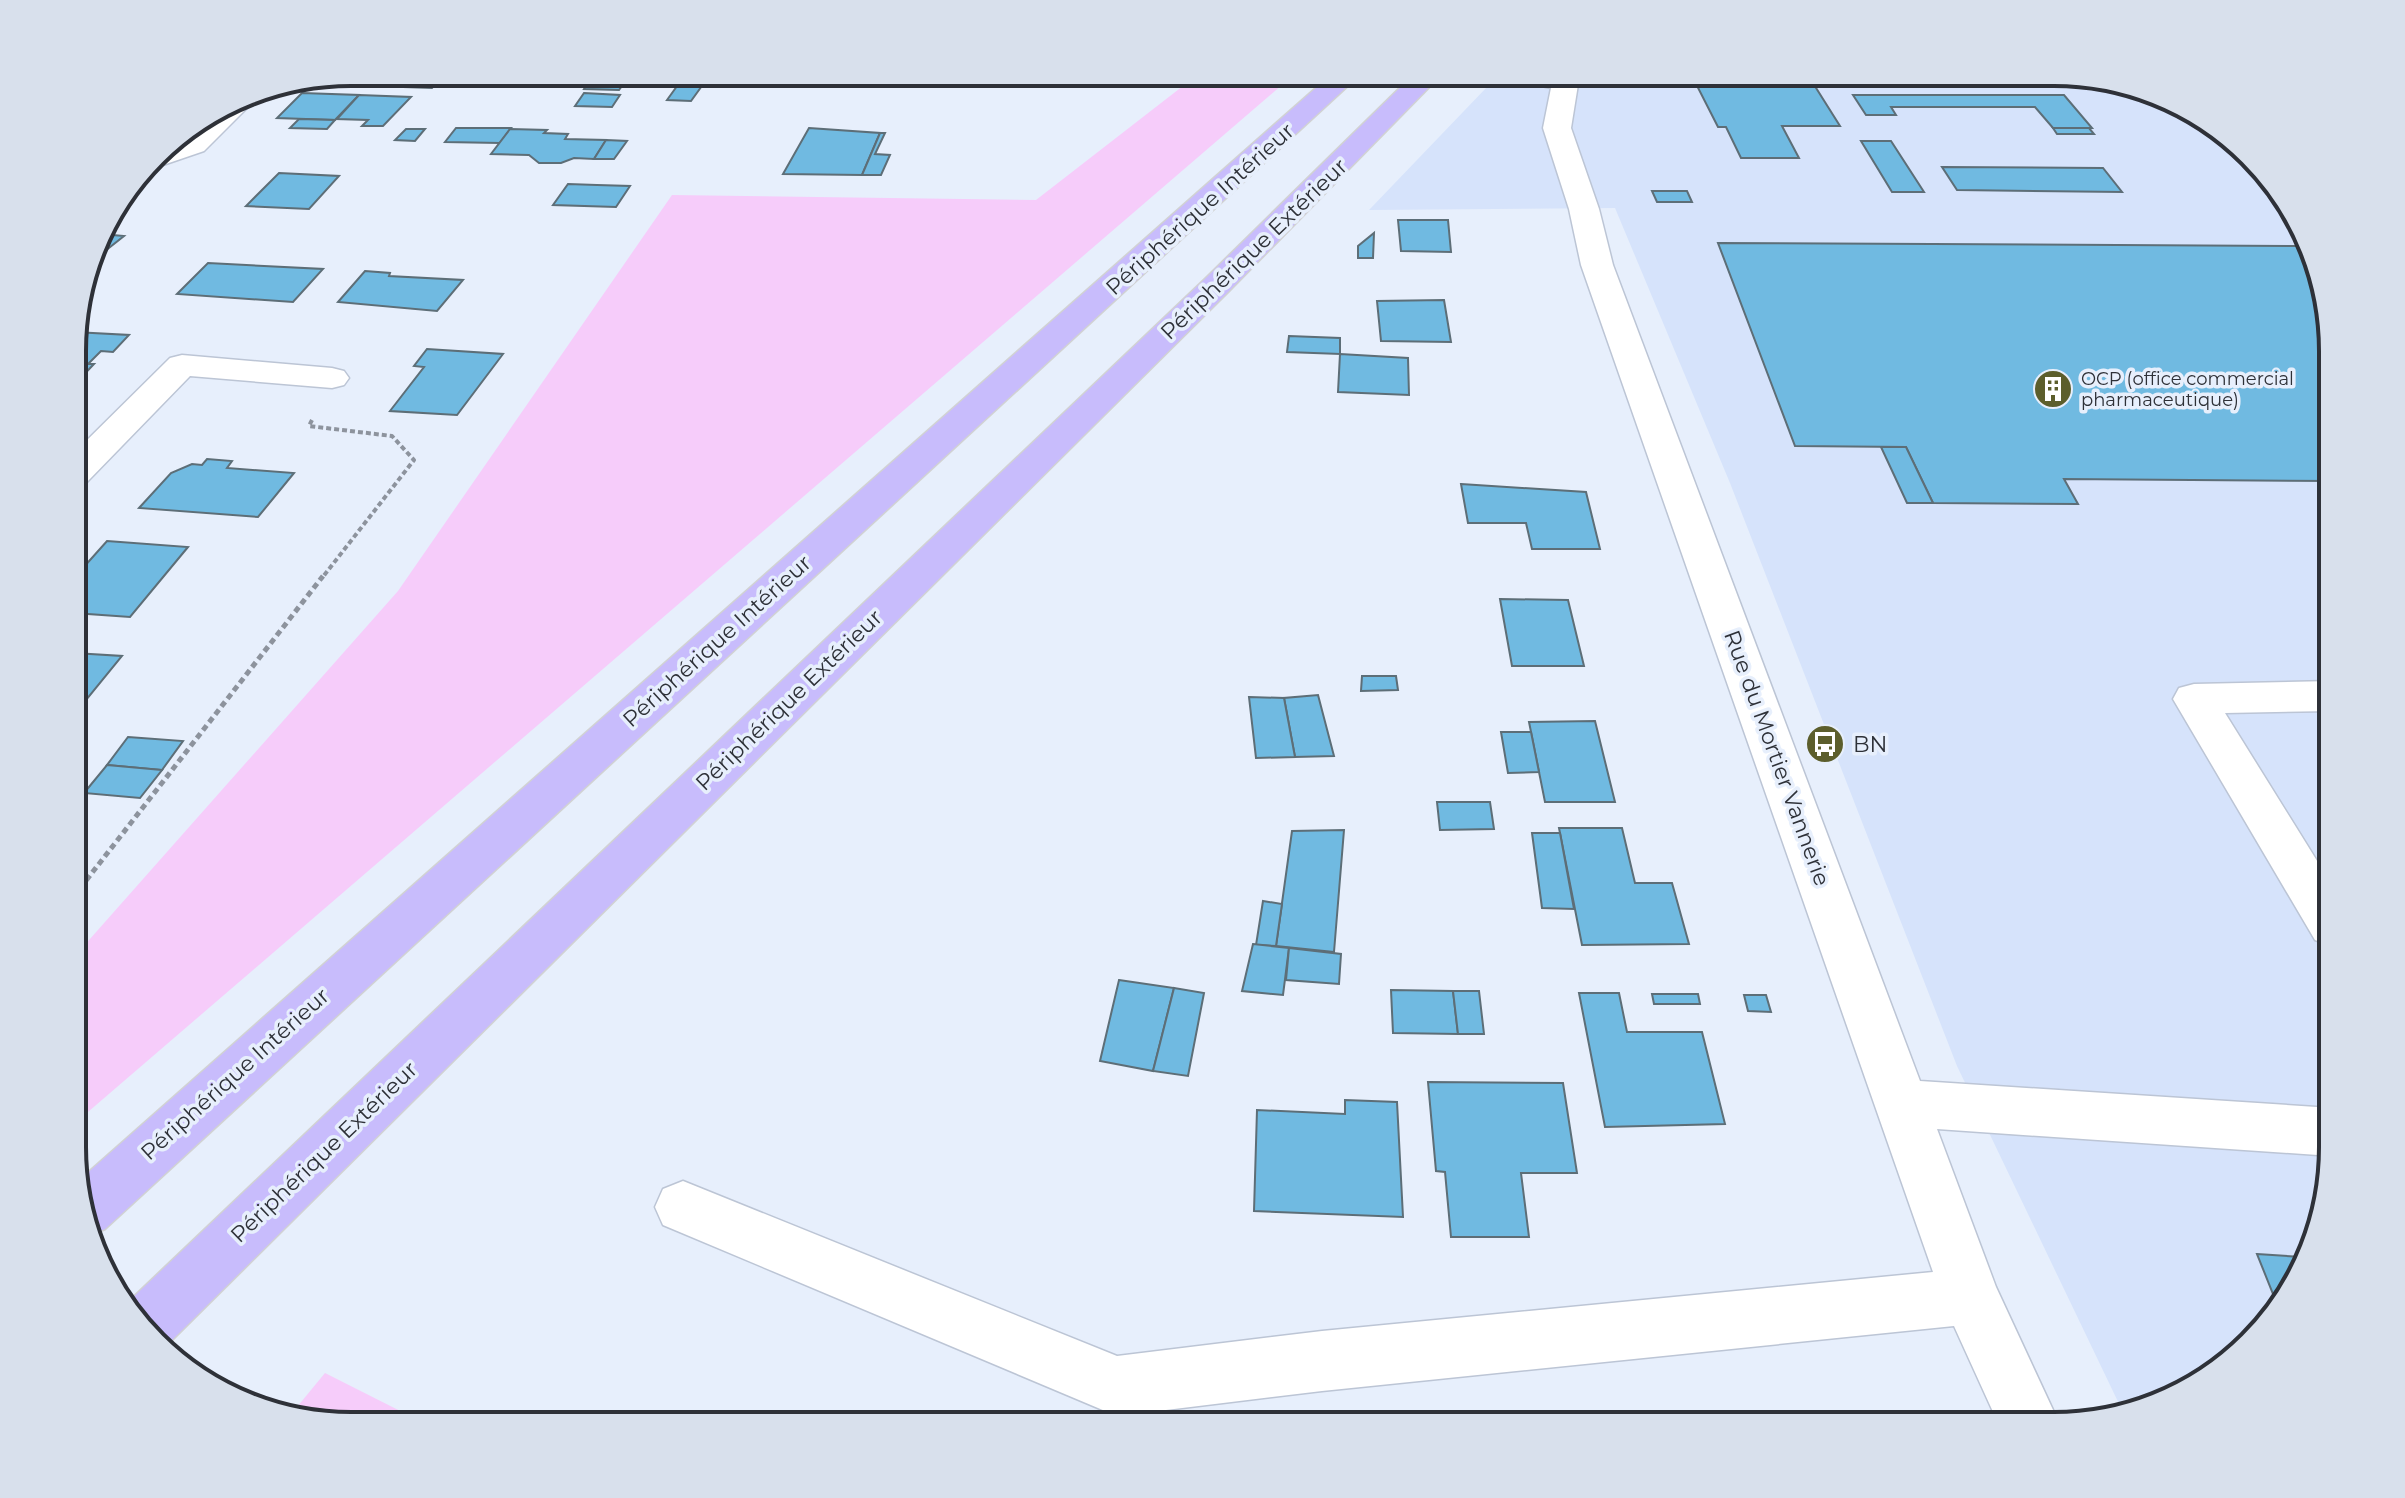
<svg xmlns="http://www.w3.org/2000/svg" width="2405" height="1498" font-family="Montserrat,sans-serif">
<rect width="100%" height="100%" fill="#e7effc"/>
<polygon fill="#d6e3fb" points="1424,72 2054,72 2143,87 2209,119 2295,211 2332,332 2332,1165 2286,1302 2193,1389 2122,1410 1957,1066 1730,483 1615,208 1369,210 1487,87"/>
<g fill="#f6ccfa">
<polygon points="1201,72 1297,72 74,1124 74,957 398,591 672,195 1036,200"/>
<polygon points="325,1373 430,1426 351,1426 288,1418"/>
</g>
<g fill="#70bae1" stroke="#5d6e77" stroke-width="2">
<polygon points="418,72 446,72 440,79 413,78"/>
<polygon points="594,72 632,72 619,90 584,89"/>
<polygon points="1690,72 1806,72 1840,126 1782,126 1799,158 1741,158 1726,127 1718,127"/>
<polygon points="347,76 376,77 367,86 338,85"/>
<polygon points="413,78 440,79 432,88 405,87"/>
<polygon points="680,82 704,83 691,101 667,100"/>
<polygon points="302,93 359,95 335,120 277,118"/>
<polygon points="584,93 620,95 612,107 575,106"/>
<polygon points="359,95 411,97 383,126 362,126 368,120 337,119"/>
<polygon points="1853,95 2064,95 2092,128 2053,128 2035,107 1891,107 1896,115 1866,115"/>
<polygon points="299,119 335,120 327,129 290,128"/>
<polygon points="456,128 511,128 500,143 445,142"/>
<polygon points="809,128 880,133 862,175 783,174"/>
<polygon points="2053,128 2089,128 2094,134 2057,134"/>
<polygon points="406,129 425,129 415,141 395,140"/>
<polygon points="510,129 547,130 544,133 568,134 565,139 606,140 594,159 574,158 561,163 539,163 529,155 491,154"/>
<polygon points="880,133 885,133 875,154 890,155 881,175 862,175"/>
<polygon points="606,140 627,141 614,159 594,159"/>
<polygon points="1861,141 1891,141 1924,192 1892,192"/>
<polygon points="1942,167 2103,168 2122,192 1957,190"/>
<polygon points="279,173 339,176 309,209 246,206"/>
<polygon points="568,184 597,185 630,186 616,207 553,205"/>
<polygon points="1652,191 1687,191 1692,202 1657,202"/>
<polygon points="1398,220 1448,220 1451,252 1401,251"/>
<polygon points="1374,233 1373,258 1358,258 1358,246"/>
<polygon points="99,234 101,234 124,236 100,255 93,255"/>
<polygon points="1718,243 2306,246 2332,332 2332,481 2064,479 2078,504 1933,503 1906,447 1795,446"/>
<polygon points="208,263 323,269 293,302 177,294"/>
<polygon points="365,271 390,273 389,276 463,280 437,311 338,302"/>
<polygon points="1444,300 1451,342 1381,341 1377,301"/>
<polygon points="74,332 129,335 113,352 101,351 88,364 94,364 76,383"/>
<polygon points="1289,336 1340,338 1340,354 1287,352"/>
<polygon points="427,349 503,354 457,415 390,411 424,367 414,366"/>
<polygon points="1340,354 1408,358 1409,395 1338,392"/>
<polygon points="1881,447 1906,447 1933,503 1907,503"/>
<polygon points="207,459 232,461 227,468 294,473 258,517 139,508 171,473 192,464 202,465"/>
<polygon points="1461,484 1586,492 1600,549 1532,549 1526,523 1468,523"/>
<polygon points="107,541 188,547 130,617 74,613 74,578"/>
<polygon points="1500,599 1568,600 1584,666 1512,666"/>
<polygon points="74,653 122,656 82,705 74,704"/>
<polygon points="1362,676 1396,676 1398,690 1361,691"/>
<polygon points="1318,695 1334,756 1295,757 1284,698"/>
<polygon points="1249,697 1284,698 1295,757 1256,758"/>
<polygon points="1595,721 1615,802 1545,802 1529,722"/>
<polygon points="1501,732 1531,732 1539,772 1508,773"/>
<polygon points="128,737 183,741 162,770 107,765"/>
<polygon points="107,765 162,770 140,798 84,793"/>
<polygon points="1437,802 1490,802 1494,829 1440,830"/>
<polygon points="1559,828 1622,828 1635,883 1672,883 1689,944 1582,945"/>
<polygon points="1344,830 1334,952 1276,946 1292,831"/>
<polygon points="1532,833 1560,833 1574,909 1542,908"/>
<polygon points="1263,901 1282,904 1276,946 1256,945"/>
<polygon points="1253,944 1289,948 1283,995 1242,991"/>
<polygon points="1289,948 1341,954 1339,984 1286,980"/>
<polygon points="1119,980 1174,988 1153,1071 1100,1061"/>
<polygon points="1174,988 1204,993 1188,1076 1153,1071"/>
<polygon points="1391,990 1453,991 1458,1034 1393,1033"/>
<polygon points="1453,991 1479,991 1484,1034 1458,1034"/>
<polygon points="1579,993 1619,993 1627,1032 1702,1032 1725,1124 1605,1127"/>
<polygon points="1652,994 1698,994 1700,1004 1654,1004"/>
<polygon points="1744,995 1766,995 1771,1012 1748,1011"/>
<polygon points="1428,1082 1563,1083 1577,1173 1521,1173 1529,1237 1451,1237 1445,1172 1436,1171"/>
<polygon points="1345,1100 1397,1102 1403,1217 1254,1211 1257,1110 1345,1114"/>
<polygon points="2257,1254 2301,1257 2286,1302 2279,1309"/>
</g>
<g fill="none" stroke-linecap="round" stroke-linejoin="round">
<defs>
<g id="minor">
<polygon points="1498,72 1580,72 1571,128 1599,209 1613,265 1920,1081 2332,1108 2332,1156 1937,1129 1996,1287 2060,1425 1999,1425 1954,1326 1322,1391 1117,1416 663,1225 655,1207 663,1189 683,1181 1117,1356 1322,1331 1933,1272 1581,265 1569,209 1543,128 1551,88 1502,78"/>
<polygon points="258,90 256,99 204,151 163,165 148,166 164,146 184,139 206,117 245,93"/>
<polygon points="182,355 332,368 344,371 349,378 344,385 332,388 190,376 87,482 74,485 74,453 170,358"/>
<polygon points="2332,681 2332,711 2225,713 2332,885 2332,946 2315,940 2173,699 2179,688 2194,684"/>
</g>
<g id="highway">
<polygon points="1334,72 1363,72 105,1229 93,1234 75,1184"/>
<polygon points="1416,72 1444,72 1229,291 165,1347 124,1306 1207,277"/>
</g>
</defs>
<use href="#minor" stroke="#bcc5d5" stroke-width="3"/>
<use href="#highway" stroke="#d1d2d3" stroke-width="3"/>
<polyline stroke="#8d939d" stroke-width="4" stroke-dasharray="5 3" stroke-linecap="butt" points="312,420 309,426 392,436 414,460 322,578"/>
<polyline stroke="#8d939d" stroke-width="5" stroke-dasharray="6 4" stroke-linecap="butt" points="74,896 323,576"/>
<use href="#minor" fill="#fff" fill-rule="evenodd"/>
<use href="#highway" fill="#c8bcfc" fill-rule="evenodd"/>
</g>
<defs>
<symbol id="building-disc" viewBox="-11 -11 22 22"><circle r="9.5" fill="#5c5e2c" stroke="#e7effc"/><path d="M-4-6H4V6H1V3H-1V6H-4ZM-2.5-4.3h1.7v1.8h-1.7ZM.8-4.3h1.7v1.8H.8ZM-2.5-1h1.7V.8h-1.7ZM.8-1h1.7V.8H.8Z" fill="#fff"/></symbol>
<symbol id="bus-disc" viewBox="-11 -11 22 22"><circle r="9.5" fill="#5c5e2c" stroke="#e7effc"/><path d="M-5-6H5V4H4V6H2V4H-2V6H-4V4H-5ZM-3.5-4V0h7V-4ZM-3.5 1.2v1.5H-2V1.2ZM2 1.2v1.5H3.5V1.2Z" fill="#fff"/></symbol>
</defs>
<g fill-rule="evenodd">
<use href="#building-disc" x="2031" y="367" width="44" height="44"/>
<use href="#bus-disc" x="1803" y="722" width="44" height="44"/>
</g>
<g text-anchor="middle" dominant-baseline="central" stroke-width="7" stroke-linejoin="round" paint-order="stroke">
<g font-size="18" fill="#2e3138" stroke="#e7effc" text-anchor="start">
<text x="2081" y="379">OCP (office commercial<tspan x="2081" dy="21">pharmaceutique)</tspan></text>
</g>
<g font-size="22" fill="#2e3138" stroke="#e7effc">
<text transform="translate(1200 209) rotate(-42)">Périphérique Intérieur</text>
<text transform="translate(1254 249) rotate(-44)">Périphérique Extérieur</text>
<text transform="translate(717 641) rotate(-42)">Périphérique Intérieur</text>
<text transform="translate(789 700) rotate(-44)">Périphérique Extérieur</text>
<text transform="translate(1777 758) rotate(70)">Rue du Mortier Vannerie</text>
<text transform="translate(235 1074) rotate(-42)">Périphérique Intérieur</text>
<text transform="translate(324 1152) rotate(-44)">Périphérique Extérieur</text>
</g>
<g font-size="22" fill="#2e3138" stroke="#e7effc" text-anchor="start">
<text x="1853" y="744">BN</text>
</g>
</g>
<path d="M0 0H2405V1498H0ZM351 86H2054A265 265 0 0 1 2319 351V1147A265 265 0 0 1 2054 1412H351A265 265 0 0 1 86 1147V351A265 265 0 0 1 351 86Z" fill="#d8e0ec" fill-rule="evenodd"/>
<path fill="none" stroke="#2e3138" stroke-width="4" d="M351 86H2054A265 265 0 0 1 2319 351V1147A265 265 0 0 1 2054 1412H351A265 265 0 0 1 86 1147V351A265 265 0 0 1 351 86Z"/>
</svg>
